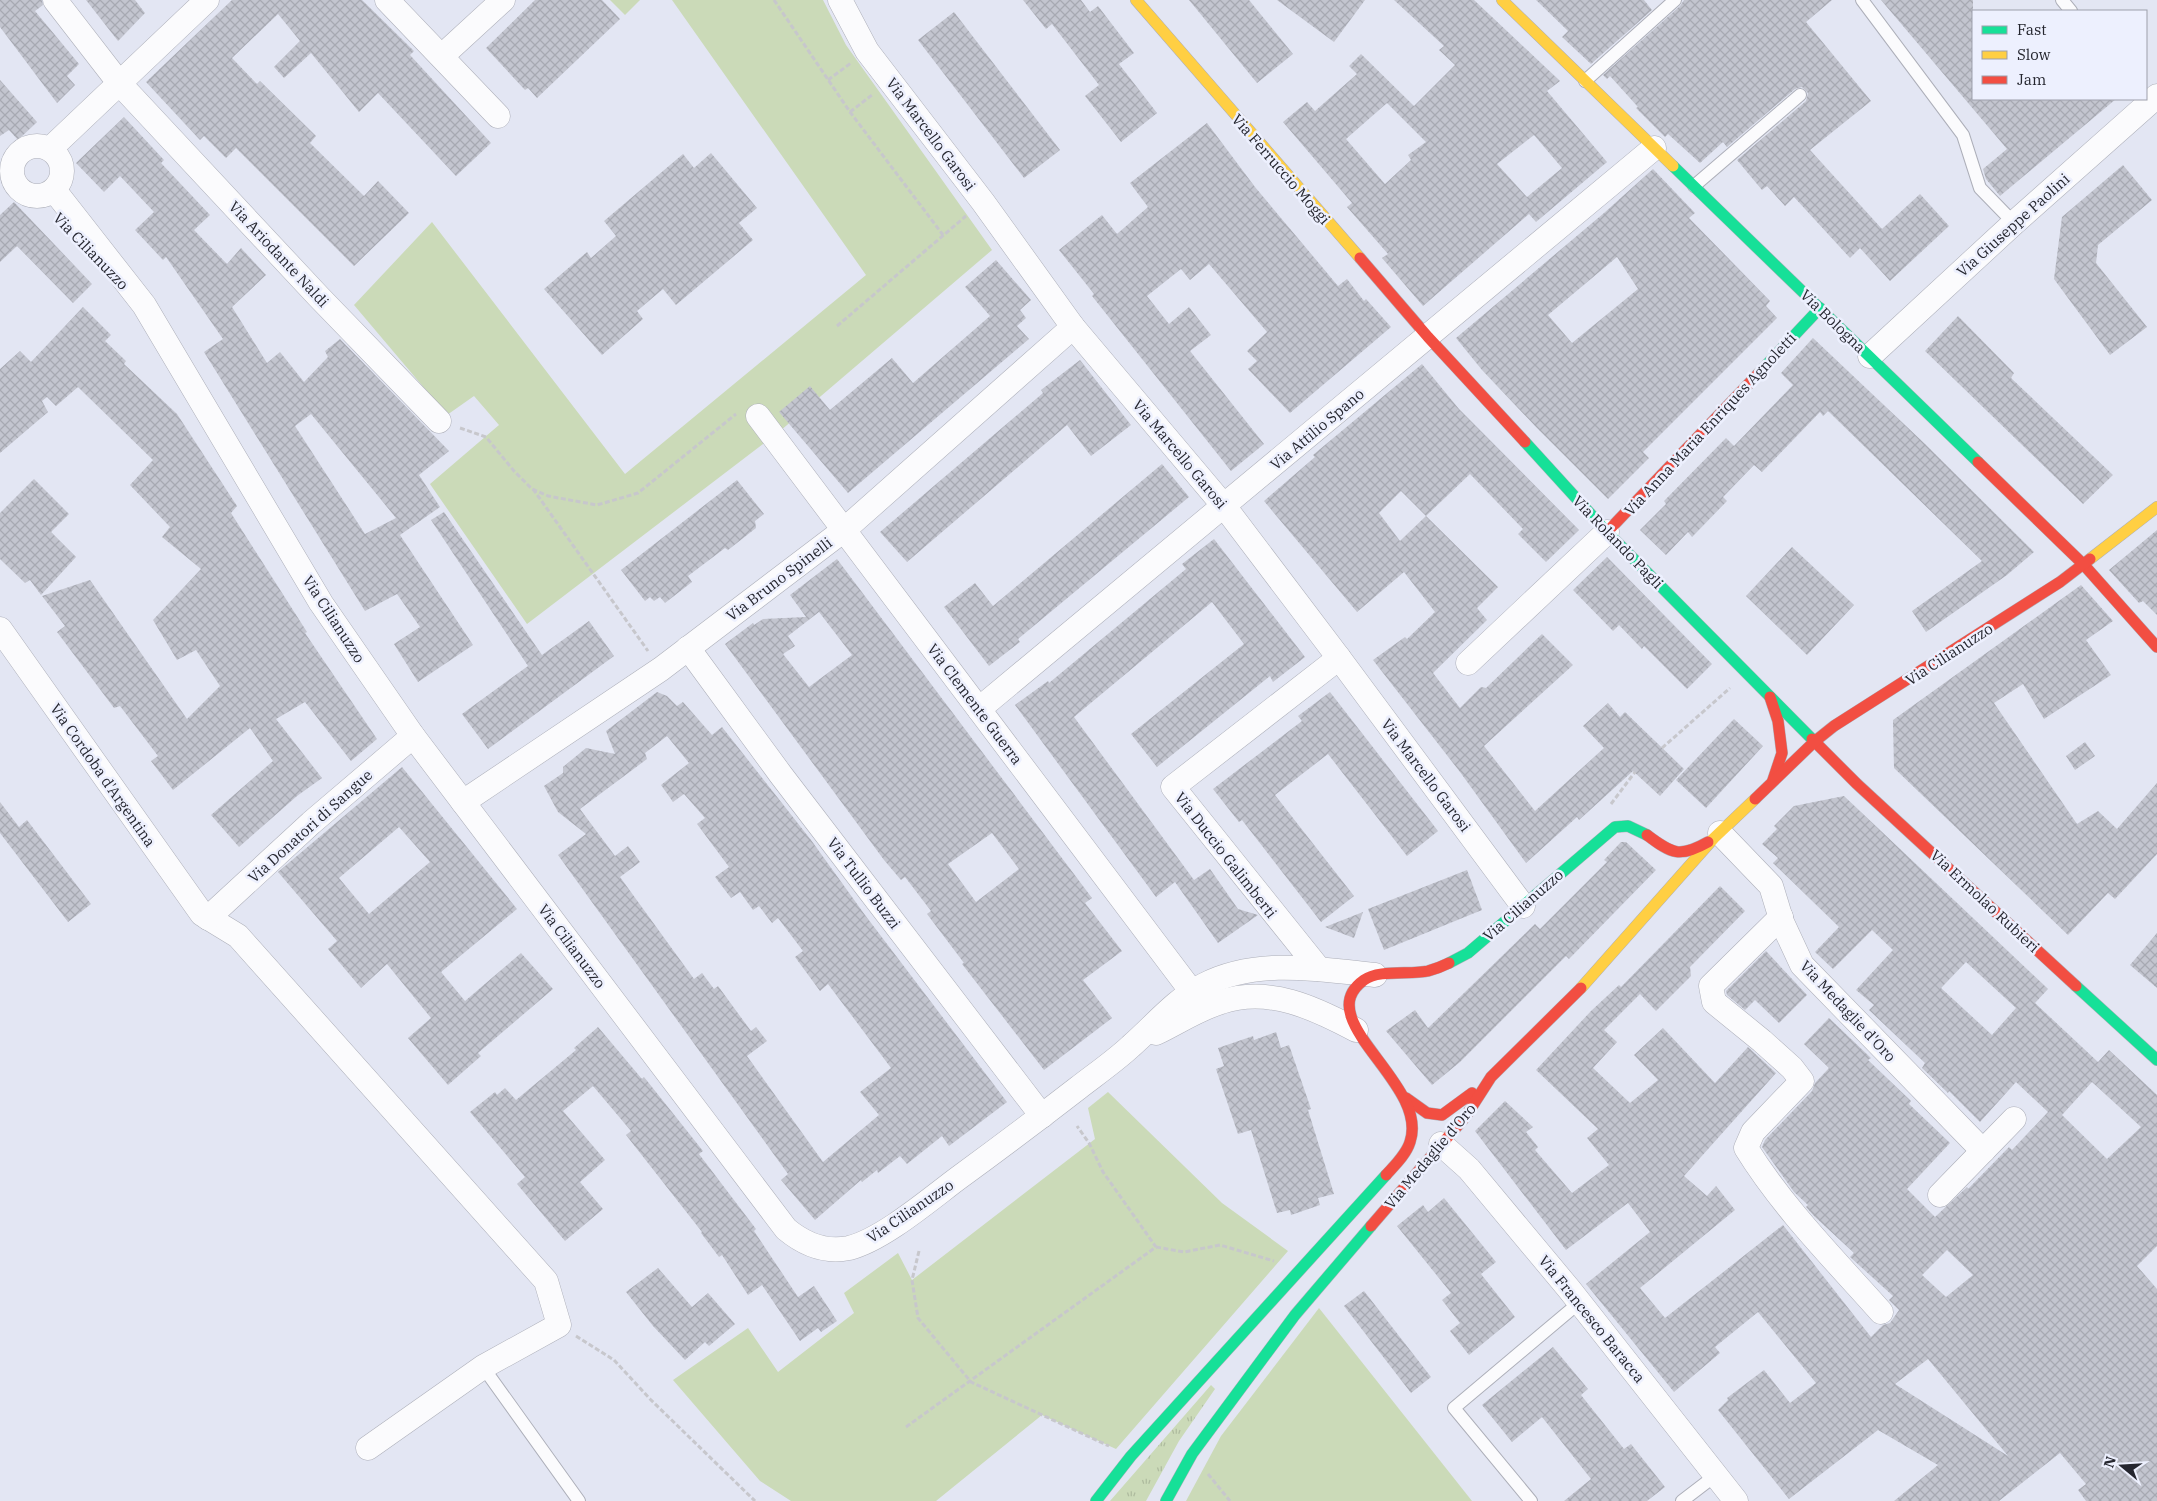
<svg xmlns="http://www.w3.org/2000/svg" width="2157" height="1501" font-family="'IBM Plex Serif',serif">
<defs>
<pattern id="grass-tufts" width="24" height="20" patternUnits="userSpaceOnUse" patternTransform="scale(1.25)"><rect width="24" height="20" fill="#cbdab8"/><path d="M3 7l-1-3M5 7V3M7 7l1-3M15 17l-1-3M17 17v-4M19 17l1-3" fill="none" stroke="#aebb9e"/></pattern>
<pattern id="building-cross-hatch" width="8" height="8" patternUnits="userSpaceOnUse" patternTransform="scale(1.25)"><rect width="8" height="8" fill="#c3c5cf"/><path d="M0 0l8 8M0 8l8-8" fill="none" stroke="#a7a9b2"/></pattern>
</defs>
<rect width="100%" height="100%" fill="#e3e6f3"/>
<polygon fill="url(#grass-tufts)" points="1211,1385 1215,1389 1179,1441 1146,1501 1110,1501"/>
<g fill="#cbdab8">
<polygon points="610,0 640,0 625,15"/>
<polygon points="672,0 823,0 846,45 992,250 780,431 527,624 430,484 499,425 474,396 447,415 354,305 432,222 625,474 866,275"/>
<polygon points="1108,1092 1222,1203 1288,1251 1116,1449 1042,1415 936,1501 791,1501 760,1481 673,1380 748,1328 778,1372 854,1313 844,1293 898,1253 912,1280 1095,1139 1088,1108"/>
<polygon points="1319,1308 1472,1501 1186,1501 1221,1436"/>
</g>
<g fill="url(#building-cross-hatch)" fill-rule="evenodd">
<polygon points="0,0 42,0 43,5 35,11 79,64 67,76 75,85 57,103 0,27"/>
<polygon points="86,0 135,0 145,13 118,41"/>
<polygon points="232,0 362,0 414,51 410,55 491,143 456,176 378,93 359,112 311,53 284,78 274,67 300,41 278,14 232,58 257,84 260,81 316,136 310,143 364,196 378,181 409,213 354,266 236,148 226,158 204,136 200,140 146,82"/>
<polygon points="535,0 602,0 620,19 537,98 528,88 525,90 486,48"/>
<polygon points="1023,0 1081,0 1090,12 1098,6 1134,53 1119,64 1157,113 1121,142 1085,96 1099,85 1052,24 1046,29"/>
<polygon points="1189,0 1249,0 1293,54 1257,83"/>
<polygon points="1277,0 1365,0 1334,42"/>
<path d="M 1394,0 L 1474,0 L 1560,81 L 1547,91 L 1607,162 L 1536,222 L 1529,214 L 1423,306 L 1382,258 L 1388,254 L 1347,207 L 1352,203 L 1283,122 L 1307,102 L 1315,111 L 1357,74 L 1349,66 L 1361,54 L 1414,106 L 1455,65 L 1439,50 L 1444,46 ZM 1387,103 L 1426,142 L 1408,155 L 1411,160 L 1385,184 L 1346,139 ZM 1534,135 L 1562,168 L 1527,197 L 1497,164 Z"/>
<polygon points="1536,0 1644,0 1652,10 1591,64 1562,37 1568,31"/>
<polygon points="1684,0 1832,0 1806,22 1871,101 1810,150 1882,229 1920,194 1949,226 1890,281 1860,248 1850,258 1794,197 1785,206 1767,186 1762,190 1737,160 1806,101 1808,93 1802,87 1795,89 1727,147 1723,142 1700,163 1668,134 1665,137 1636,108 1638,107 1610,76 1607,79 1603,75 1680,6"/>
<polygon points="1881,0 1973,0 1973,99 2116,99 2000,196 1986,179 1983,169 2007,149"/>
<polygon points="954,12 1060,150 1024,178 918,40"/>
<polygon points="0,80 37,122 18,140 9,130 0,136"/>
<path d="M 124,117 L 164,160 L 161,163 L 210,215 L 194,230 L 227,264 L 241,248 L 266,275 L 232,307 L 267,363 L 280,352 L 304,382 L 328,357 L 325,351 L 340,339 L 449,451 L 419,475 L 440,507 L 400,535 L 473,645 L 418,682 L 394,644 L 420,627 L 397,594 L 365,611 L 204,352 L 223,339 L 166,257 L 163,260 L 135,230 L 154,212 L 120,176 L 104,192 L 76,163 ZM 311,414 L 396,518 L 365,534 L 295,426 Z"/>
<polygon points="1207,123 1255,187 1338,286 1347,279 1364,301 1366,299 1391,327 1290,413 1248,369 1257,361 1247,351 1267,332 1209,264 1190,280 1181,269 1147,296 1169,324 1189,307 1211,335 1190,351 1264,444 1231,471 1092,296 1094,294 1059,250 1102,215 1117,234 1148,207 1130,183"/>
<polygon points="711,153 757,208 739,223 753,240 676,305 663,289 637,311 643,319 602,355 544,289 587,252 591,258 616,236 604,221 683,154 694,168"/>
<polygon points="2123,165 2152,200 2098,245 2096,263 2147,327 2110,355 2054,279 2062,217"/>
<path d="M 1653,169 L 1695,213 L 1689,218 L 1770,301 L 1766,306 L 1777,318 L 1643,452 L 1649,458 L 1608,499 L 1536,427 L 1482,370 L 1456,338 L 1604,213 ZM 1617,257 L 1638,289 L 1572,343 L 1548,315 Z"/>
<polygon points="14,202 92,284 73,303 17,246 0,262 0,215"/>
<polygon points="996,260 1031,300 1020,310 1026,318 1017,326 1029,339 848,493 779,412 810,386 830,410 892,358 913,383 990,316 965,287"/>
<polygon points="83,307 111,335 105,341 126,361 124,364 177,414 237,506 231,513 307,632 305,633 377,739 351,761 305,702 276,719 322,778 297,796 239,847 211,815 273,761 250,728 173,790 151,761 158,756 120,706 114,708 57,632 65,626 42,596 90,580 187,719 220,686 196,650 177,660 153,620 201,569 162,537 170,527 130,485 153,460 78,387 56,406 47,397 42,401 48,412 0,453 0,369 20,351 31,362"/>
<polygon points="1958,316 2014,373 2011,378 2113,475 2083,504 1925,351"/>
<polygon points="1813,338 1924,443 2034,552 2007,575 1926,632 1912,611 1982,561 1828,411 1823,416 1820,412 1762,472 1754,465 1723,497 1727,501 1692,537 1688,532 1666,555 1640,530 1666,504 1664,501 1726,438 1734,446 1793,385 1781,373"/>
<polygon points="1080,360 1131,425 1091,456 1067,425 907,562 880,532 1043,393 1041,390"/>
<path d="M 1422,364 L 1459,409 L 1579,530 L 1546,562 L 1518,534 L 1523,529 L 1470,474 L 1426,516 L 1498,587 L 1477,608 L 1487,620 L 1433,673 L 1460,708 L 1481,687 L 1486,688 L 1542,634 L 1573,665 L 1484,746 L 1535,811 L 1604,748 L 1583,726 L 1608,703 L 1620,717 L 1625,712 L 1684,769 L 1660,796 L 1633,771 L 1579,820 L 1577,817 L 1526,863 L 1460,772 L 1373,660 L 1405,637 L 1407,639 L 1435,612 L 1404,572 L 1357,612 L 1264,501 L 1315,457 L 1313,455 ZM 1401,491 L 1426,516 L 1400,541 L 1379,513 Z"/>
<polygon points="1162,464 1189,497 1018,639 1020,642 989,666 944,607 975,583 993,606"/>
<polygon points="34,479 69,514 51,532 76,557 41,595 30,580 25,583 0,559 0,513"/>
<polygon points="737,480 764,514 755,521 756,528 728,550 725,548 688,576 692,582 665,603 660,597 654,601 650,597 645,601 621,570"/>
<polygon points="444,512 542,655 589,621 614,656 488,749 462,714 528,666 431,520"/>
<polygon points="2157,530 2157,615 2143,601 2139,603 2109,570"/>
<polygon points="1214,539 1305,657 1273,682 1270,676 1157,767 1131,734 1244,644 1212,602 1074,717 1194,880 1210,869 1238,909 1258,915 1218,943 1175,882 1156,897 1015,705 1048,681 1049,683 1186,569 1182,564"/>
<polygon points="1792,547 1854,605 1807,655 1746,596"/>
<polygon points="1607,557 1712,664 1687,689 1644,646 1642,649 1619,625 1613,631 1573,590"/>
<path d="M 837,559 L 1092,898 L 1085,903 L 1122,951 L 1083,980 L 1112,1018 L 1044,1070 L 962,964 L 964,963 L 927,914 L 931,911 L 905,877 L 901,880 L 884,860 L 725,644 L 753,623 L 754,625 L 763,619 L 806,617 L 790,595 ZM 819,612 L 852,655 L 809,687 L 783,654 L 795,646 L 788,636 ZM 992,833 L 1019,869 L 976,902 L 948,864 Z"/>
<polygon points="2081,585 2113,621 2086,640 2111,675 2044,719 2023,684 1994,703 2077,824 2098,811 2117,829 2157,783 2157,854 2115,899 2108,893 2068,935 1894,768 1893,720"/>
<path d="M 657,692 L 667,696 L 677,706 L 683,702 L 712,735 L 722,727 L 811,840 L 865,915 L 1007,1102 L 949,1146 L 942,1136 L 907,1164 L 900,1156 L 878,1173 L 877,1170 L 862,1182 L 861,1180 L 815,1220 L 781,1180 L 788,1174 L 558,855 L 586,834 L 558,812 L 544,786 L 563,773 L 563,767 L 586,748 L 615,754 L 606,731 ZM 667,736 L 689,763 L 661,785 L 673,802 L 684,794 L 705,818 L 697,824 L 729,867 L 715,877 L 731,898 L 740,892 L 753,910 L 759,906 L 772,923 L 778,918 L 803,951 L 795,957 L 820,991 L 828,984 L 891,1068 L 860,1092 L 879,1115 L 823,1162 L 747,1056 L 767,1041 L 756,1027 L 751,1031 L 718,986 L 714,989 L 702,973 L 694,979 L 620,877 L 640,862 L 628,846 L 615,856 L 580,809 L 647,759 L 645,753 Z"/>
<polygon points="1330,692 1438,831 1407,856 1328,754 1275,795 1354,896 1321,922 1242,820 1239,822 1213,789 1302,721 1298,716"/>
<polygon points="1734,719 1763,746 1706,808 1676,780"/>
<polygon points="2085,742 2095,756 2075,770 2066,756"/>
<path d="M 402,767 L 517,909 L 441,972 L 465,1001 L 521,953 L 553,989 L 478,1053 L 481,1056 L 448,1085 L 408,1038 L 431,1018 L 387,964 L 361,988 L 328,949 L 337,941 L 278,872 ZM 399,827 L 430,862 L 369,914 L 339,878 Z"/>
<path d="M 1844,796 L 2048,989 L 2035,1003 L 2098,1062 L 2109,1050 L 2157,1095 L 2157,1246 L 2137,1266 L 2157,1289 L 2157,1501 L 2086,1501 L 2078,1490 L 2086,1484 L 2060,1453 L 1999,1501 L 1894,1501 L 1938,1465 L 1878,1430 L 1789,1499 L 1718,1410 L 1728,1400 L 1727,1398 L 1764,1370 L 1790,1403 L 1816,1383 L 1758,1312 L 1715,1347 L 1720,1353 L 1674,1392 L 1586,1284 L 1650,1232 L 1628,1203 L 1566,1250 L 1475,1131 L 1505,1101 L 1533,1127 L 1526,1132 L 1538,1147 L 1535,1150 L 1572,1193 L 1609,1165 L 1587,1138 L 1598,1129 L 1536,1070 L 1591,1011 L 1619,985 L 1621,987 L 1720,886 L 1745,911 L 1690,967 L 1691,976 L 1656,1011 L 1640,994 L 1604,1030 L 1617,1042 L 1593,1068 L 1630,1103 L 1658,1080 L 1634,1055 L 1663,1028 L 1715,1083 L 1748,1047 L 1776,1073 L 1684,1176 L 1707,1196 L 1716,1186 L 1735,1210 L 1640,1288 L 1665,1318 L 1783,1225 L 1871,1337 L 1883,1325 L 1890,1323 L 1899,1310 L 1889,1300 L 1893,1296 L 1850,1257 L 1854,1253 L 1814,1216 L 1806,1207 L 1808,1205 L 1794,1192 L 1762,1147 L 1765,1140 L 1812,1091 L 1815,1083 L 1829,1068 L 1804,1044 L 1829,1018 L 1871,1058 L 1868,1060 L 1911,1101 L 1909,1104 L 1950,1143 L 1907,1189 L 1935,1217 L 1967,1187 L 1968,1189 L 2009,1147 L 2012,1150 L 2048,1112 L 2016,1082 L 1980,1122 L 1949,1091 L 1948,1093 L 1922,1068 L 1925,1063 L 1869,1010 L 1874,1005 L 1856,990 L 1893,950 L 1872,930 L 1833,969 L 1815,952 L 1839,927 L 1773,863 L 1778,858 L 1762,844 L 1777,829 L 1774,826 L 1794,806 ZM 1966,962 L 2016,1008 L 1992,1035 L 1941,988 ZM 2092,1082 L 2141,1127 L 2107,1159 L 2062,1115 ZM 1947,1250 L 1973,1275 L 1946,1297 L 1922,1275 ZM 1928,1359 L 2008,1456 L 1895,1384 Z"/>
<polygon points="0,802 19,827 27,820 91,904 68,922 0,833"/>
<polygon points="1621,842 1626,842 1656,870 1569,959 1566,956 1460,1062 1432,1085 1386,1031 1415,1010 1428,1028 1535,924 1540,929 1607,862 1604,860"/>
<polygon points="1467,870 1482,910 1384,950 1368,909"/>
<polygon points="1363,912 1354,938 1325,927"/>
<polygon points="2157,933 2157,988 2130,965"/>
<polygon points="1766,951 1807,995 1779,1023 1755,1000 1745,1010 1727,995 1726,991"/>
<polygon points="598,1027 642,1079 644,1077 703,1151 699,1154 756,1229 754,1231 798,1297 814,1286 837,1321 821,1332 818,1328 800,1341 762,1285 748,1295 722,1255 719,1257 701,1233 702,1232 626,1135 631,1131 593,1086 563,1111 605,1160 580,1182 603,1209 565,1241 517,1184 525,1177 470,1112 495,1092 497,1095 505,1088 516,1100 576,1050 574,1048"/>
<polygon points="1276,1032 1281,1048 1289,1045 1311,1109 1308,1110 1334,1194 1318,1198 1320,1205 1291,1215 1290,1210 1277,1213 1251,1130 1238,1134 1216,1069 1224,1066 1218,1048 1253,1036 1254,1040"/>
<polygon points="1444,1198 1496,1262 1481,1274 1515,1317 1469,1355 1450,1331 1460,1323 1442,1300 1451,1293 1397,1226 1423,1205 1428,1212"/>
<polygon points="658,1268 692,1307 708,1293 735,1324 709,1346 705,1342 685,1360 653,1326 626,1292"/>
<polygon points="1364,1291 1431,1377 1411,1393 1344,1306"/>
<polygon points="1553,1347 1588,1389 1581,1395 1624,1449 1631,1444 1665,1487 1647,1501 1564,1501 1591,1479 1542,1417 1512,1442 1482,1405"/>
</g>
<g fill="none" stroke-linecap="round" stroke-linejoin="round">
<defs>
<g id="lane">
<polyline points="1862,0 1963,135 1980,188 2014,223"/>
<polyline points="2062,0 2071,11"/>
<polyline points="1585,81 1675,0"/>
<polyline points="1694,186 1800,95"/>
<polyline points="483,1367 579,1501"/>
<polyline points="1531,1501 1454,1408 1580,1302"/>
<polyline points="1682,1501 1716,1475"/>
</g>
<g id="street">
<polyline points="55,0 120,84 318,296 439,421"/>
<polyline points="387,0 498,116"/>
<polyline points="840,0 867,51 983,202 1073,327 1224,506 1339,658 1523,906"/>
<polyline points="442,56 503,0"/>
<circle cx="37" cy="171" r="25"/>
<polyline points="50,149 207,0"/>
<path d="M 54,190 L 144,305 L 321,603 L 413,736 L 786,1229 C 804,1244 825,1253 849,1248 C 882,1240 929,1200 957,1179 C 998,1149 1038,1119 1078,1088 C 1096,1074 1115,1061 1131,1046 C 1155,1025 1175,1000 1204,985 C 1256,958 1318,969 1375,975"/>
<polyline points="1870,356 2014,223 2157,96"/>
<polyline points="758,416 1192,992"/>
<polyline points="0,629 202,914 238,936 546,1281 559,1325 483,1367 368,1448"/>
<polyline points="688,648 781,775 1042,1116"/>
<polyline points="1468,663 1607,532"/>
<polyline points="979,709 1654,148"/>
<polyline points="463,802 661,669 844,530 1073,327"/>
<polyline points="1720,833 1771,886 1782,922 1802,965 1983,1151"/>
<path d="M 1781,917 L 1711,986 L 1714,1002 L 1762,1041 L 1792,1068 L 1802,1081 L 1753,1132 L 1746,1148 C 1783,1208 1834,1259 1881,1312"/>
<polyline points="208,918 311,823 413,736"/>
<polyline points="1319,969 1173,787 1339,658"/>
<path d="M 1156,1033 C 1177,1023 1198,1009 1221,1002 C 1269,986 1315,1008 1356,1030"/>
<polyline points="1441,1144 1469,1169 1569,1289 1736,1501"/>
<polyline points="1940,1195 2014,1119"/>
</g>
<g id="fast">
<polyline points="1673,166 1978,462"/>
<polyline points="1759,373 1820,308"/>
<polyline points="1525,442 1607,532 1812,739"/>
<polyline points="1449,963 1468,953 1615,827 1628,826 1647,835"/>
<polyline points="2076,986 2157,1060"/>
<polyline points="1096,1501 1131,1456 1386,1175"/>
<polyline points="1166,1501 1192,1454 1295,1315 1371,1226"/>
</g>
<g id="slow">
<polyline points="1136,0 1360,258"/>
<polyline points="1502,0 1673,166"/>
<polyline points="2090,559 2157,507"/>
<polyline points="1581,988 1714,838 1755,799"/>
</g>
<g id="jam">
<polyline points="1360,258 1428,337 1525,442"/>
<polyline points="1978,462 2084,565 2157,647"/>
<polyline points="1607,532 1759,373"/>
<polyline points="1770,697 1778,721 1782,753 1773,780"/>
<polyline points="1812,739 1857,784 2076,986"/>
<polyline points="1755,799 1814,742 1834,726 2060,582 2090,559"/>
<path d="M 1647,835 C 1672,854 1680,858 1708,842"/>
<polyline points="1406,1098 1427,1113 1442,1115 1472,1093"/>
<path d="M 1386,1175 C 1394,1166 1406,1155 1410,1142 C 1430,1083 1308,1020 1364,980 C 1379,969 1410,975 1428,971 C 1435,969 1443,966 1449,963"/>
<polyline points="1371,1226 1466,1116 1491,1077 1581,988"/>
</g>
</defs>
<use href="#lane" stroke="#adafb9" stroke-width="14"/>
<use href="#street" stroke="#adafb9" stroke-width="25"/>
<use href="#fast" stroke="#adafb9" stroke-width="12"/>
<use href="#slow" stroke="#adafb9" stroke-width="12"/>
<use href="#jam" stroke="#adafb9" stroke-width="12"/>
<g stroke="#c7c7cc" stroke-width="3" stroke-dasharray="5 2.5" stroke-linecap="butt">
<polyline points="774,0 850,112 943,235"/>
<polyline points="828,80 851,63"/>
<polyline points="850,112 872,95"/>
<polyline points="837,326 966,216"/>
<polyline points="460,428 486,437 514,471 532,489 548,496 597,505 638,493 736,414"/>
<polyline points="533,489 648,651"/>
<polyline points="1662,748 1730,688"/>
<polyline points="1611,804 1635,772"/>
<polyline points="1156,1247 1184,1252 1220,1245 1274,1261"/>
<polyline points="919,1251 912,1280 918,1318 971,1382 1109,1446"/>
<polyline points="576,1336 614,1360 650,1399 755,1501"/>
<polyline points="906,1427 1156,1247 1103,1172 1089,1143 1077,1126"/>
<polyline points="1208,1474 1230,1501"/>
</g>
<use href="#lane" stroke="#fbfbfd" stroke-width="12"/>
<use href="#street" stroke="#fbfbfd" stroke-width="24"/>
<use href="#fast" stroke="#16e098" stroke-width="11"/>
<use href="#slow" stroke="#ffcf43" stroke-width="11"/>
<use href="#jam" stroke="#f24e42" stroke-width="11"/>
</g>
<g text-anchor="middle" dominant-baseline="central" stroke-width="5" stroke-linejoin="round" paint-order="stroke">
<g font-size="15" fill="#25262f" stroke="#edf0fe">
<text transform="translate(931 134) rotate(53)">Via Marcello Garosi</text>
<text transform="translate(1281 169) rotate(49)">Via Ferruccio Moggi</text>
<text transform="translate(2013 225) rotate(-42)">Via Giuseppe Paolini</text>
<text transform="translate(91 251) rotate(46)">Via Cilianuzzo</text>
<text transform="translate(279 254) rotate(47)">Via Ariodante Naldi</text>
<text transform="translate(1833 321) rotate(44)">Via Bologna</text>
<text transform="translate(1710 424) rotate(-47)">Via Anna Maria Enriques Agnoletti</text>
<text transform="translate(1317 429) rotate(-40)">Via Attilio Spano</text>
<text transform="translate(1180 454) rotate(50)">Via Marcello Garosi</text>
<text transform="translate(1618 542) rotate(46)">Via Rolando Pagli</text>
<text transform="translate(779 579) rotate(-37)">Via Bruno Spinelli</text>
<text transform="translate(334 619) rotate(57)">Via Cilianuzzo</text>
<text transform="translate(1949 654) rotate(-33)">Via Cilianuzzo</text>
<text transform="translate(975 704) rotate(53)">Via Clemente Guerra</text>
<text transform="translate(103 775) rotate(55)">Via Cordoba d'Argentina</text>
<text transform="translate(1426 775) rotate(53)">Via Marcello Garosi</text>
<text transform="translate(310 826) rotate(-42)">Via Donatori di Sangue</text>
<text transform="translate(1226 855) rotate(52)">Via Duccio Galimberti</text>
<text transform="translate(864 883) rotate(53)">Via Tullio Buzzi</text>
<text transform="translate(1985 901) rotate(43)">Via Ermolao Rubieri</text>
<text transform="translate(1523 905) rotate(-41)">Via Cilianuzzo</text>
<text transform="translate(572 946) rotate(53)">Via Cilianuzzo</text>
<text transform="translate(1848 1011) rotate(47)">Via Medaglie d'Oro</text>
<text transform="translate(1430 1156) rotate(-50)">Via Medaglie d'Oro</text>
<text transform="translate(910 1211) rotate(-34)">Via Cilianuzzo</text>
<text transform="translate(1592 1319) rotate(51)">Via Francesco Baracca</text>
</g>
</g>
<rect x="1972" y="10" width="175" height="90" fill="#edf0fe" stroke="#9d9fab"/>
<rect x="1982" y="26" width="25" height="8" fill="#16e098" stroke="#9d9fab"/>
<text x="2017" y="35" font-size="15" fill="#25262f">Fast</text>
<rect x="1982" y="51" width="25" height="8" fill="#ffcf43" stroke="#9d9fab"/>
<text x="2017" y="60" font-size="15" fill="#25262f">Slow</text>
<rect x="1982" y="76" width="25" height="8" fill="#f24e42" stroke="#9d9fab"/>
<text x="2017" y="85" font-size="15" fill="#25262f">Jam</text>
<g transform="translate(2122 1466) rotate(288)" stroke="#edf0fe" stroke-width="4" paint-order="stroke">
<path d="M0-4L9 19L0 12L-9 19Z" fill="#25262f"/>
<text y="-8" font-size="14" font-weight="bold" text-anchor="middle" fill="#25262f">N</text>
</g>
</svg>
